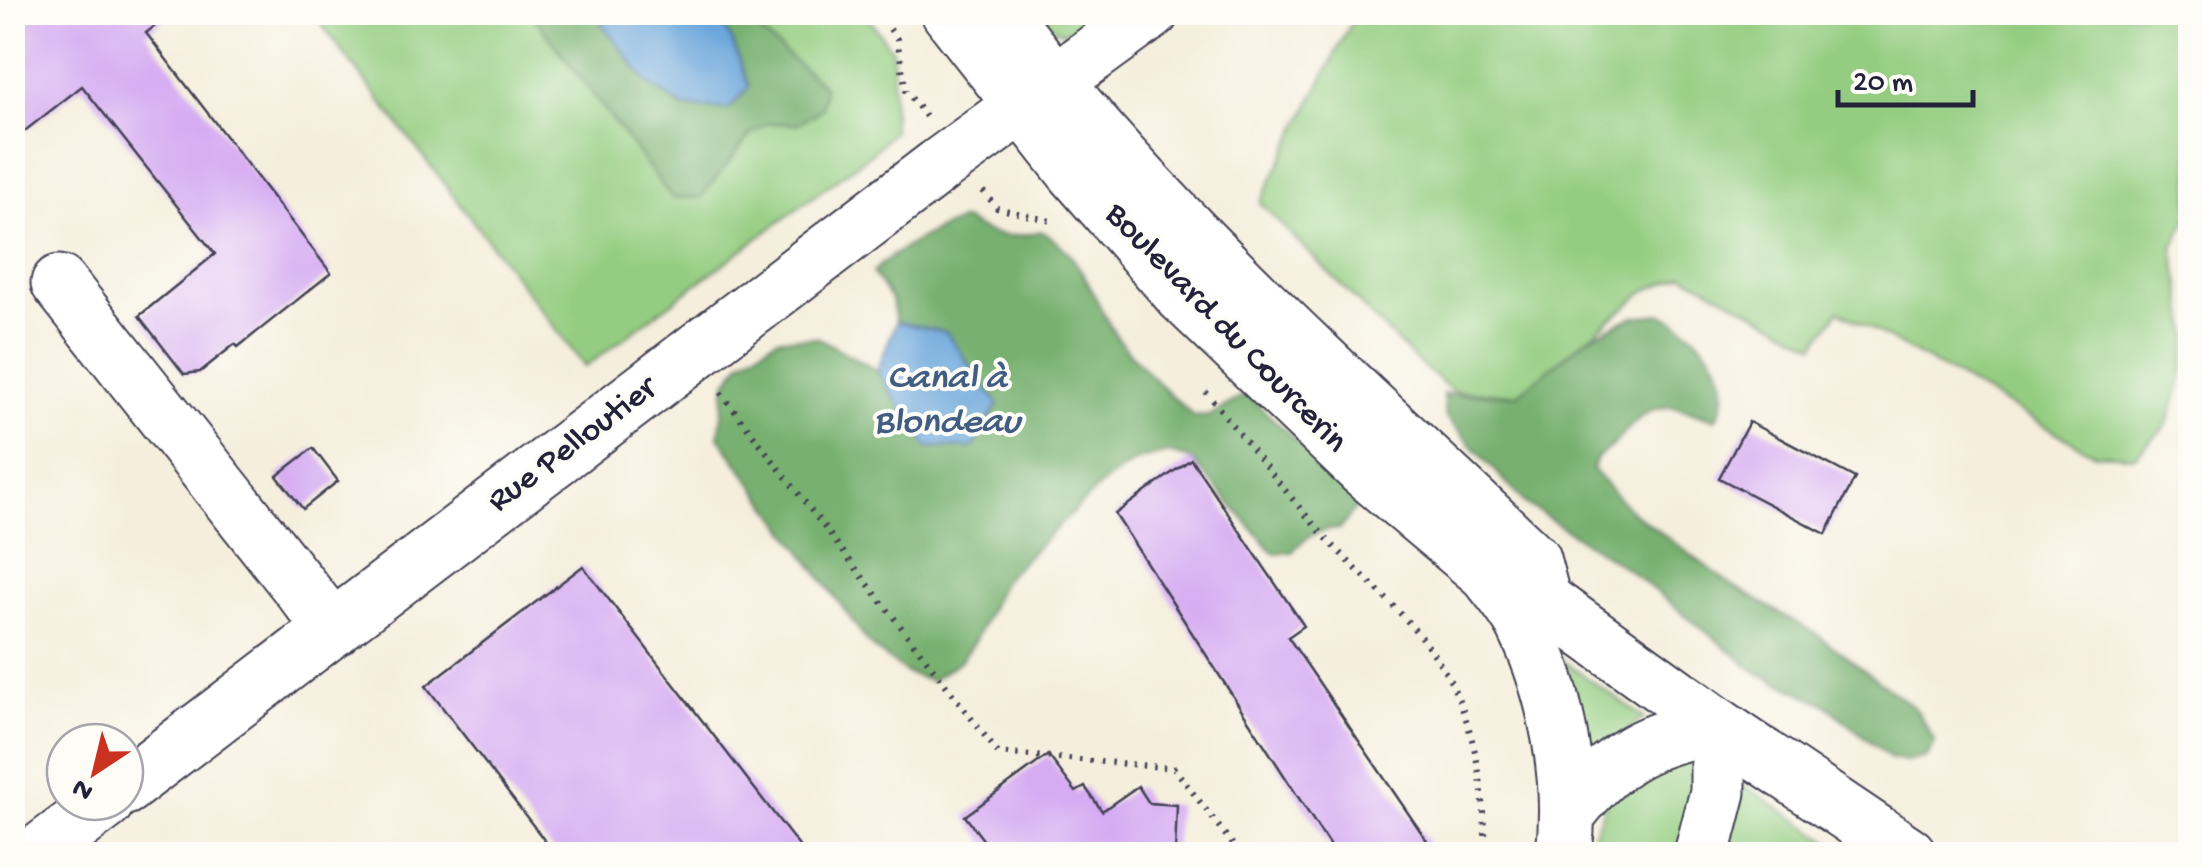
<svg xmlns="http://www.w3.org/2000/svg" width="2203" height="867" font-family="'Gochi Hand',sans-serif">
<rect width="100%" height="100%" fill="#fdfcf7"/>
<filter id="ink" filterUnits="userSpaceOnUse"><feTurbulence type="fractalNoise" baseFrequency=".01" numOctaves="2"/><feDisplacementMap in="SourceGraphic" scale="20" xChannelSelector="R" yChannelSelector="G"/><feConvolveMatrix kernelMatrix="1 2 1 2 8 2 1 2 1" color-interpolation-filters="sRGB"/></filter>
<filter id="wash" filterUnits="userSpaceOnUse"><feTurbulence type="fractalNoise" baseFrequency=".0048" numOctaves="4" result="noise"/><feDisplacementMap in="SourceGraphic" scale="40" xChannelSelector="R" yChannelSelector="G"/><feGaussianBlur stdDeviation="2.25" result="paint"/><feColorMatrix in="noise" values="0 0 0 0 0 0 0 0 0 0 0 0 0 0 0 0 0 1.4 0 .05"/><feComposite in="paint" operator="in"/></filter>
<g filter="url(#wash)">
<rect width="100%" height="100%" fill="#f5eedc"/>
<g fill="#94cd81" stroke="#5b785e" stroke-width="2.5">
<polygon points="313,13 865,13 892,50 893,131 873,152 585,367"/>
<polygon points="1035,13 1075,13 1084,24 1064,33 1042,22"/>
<polygon points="1356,13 2190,13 2190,214 2173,247 2189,335 2182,381 2166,426 2135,456 2095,454 1839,311 1815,345 1684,275 1647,290 1518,394 1453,391 1415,360 1260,203"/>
<polygon points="1556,656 1644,718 1588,759"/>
<polygon points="1679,753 1691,760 1696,783 1679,854 1585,854 1607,801"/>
<polygon points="1741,783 1830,842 1829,844 1726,854"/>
</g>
<g fill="#77b06f" stroke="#4c6955" stroke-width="2.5">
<polygon points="531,13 594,13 648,83 683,107 728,109 748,87 731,38 712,13 738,13 824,86 822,109 797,124 768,123 752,133 701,197 672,198"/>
<path d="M 964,220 C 989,237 1012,240 1041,231 C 1083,252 1091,299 1117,337 C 1138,366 1167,391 1193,416 L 1209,416 L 1246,394 L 1361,501 L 1340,529 C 1318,529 1306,536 1292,552 L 1275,554 L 1191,459 L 1169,453 L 1137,460 L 1104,482 L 1003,580 L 975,640 L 961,660 L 930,681 L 906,673 L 870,645 L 719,437 L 726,383 L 742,361 L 778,338 L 819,338 L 877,371 L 927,447 L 946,332 L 896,322 L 892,301 L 873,273 C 885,256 944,224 964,220 Z"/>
<path d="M 1663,314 C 1699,332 1744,378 1715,419 C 1701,416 1682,406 1667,407 C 1635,408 1621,445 1596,458 L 1592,469 L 1630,510 L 1730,584 L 1816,634 L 1916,709 L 1935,742 L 1927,757 L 1906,762 L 1890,758 L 1824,703 L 1758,673 L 1630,571 L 1525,503 L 1445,416 L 1443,394 L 1518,394 L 1587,338 L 1633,317 Z"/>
</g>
<g fill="#6aa6db" stroke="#46648b" stroke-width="2.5">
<polygon points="594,13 712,13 731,38 749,87 729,109 683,107 648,83"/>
<polygon points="896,322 946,332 998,404 973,448 927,447 877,371"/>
</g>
<g id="blocks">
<g fill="#d5acf2">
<polygon points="12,12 173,12 146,33 331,273 238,347 235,344 200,372 184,374 139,316 215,254 82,86 12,141"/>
<polygon points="1749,422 1855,478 1826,534 1719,478"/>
<polygon points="313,448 338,481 303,509 277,476"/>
<polygon points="1191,459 1304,626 1288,637 1436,854 1335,854 1115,514"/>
<polygon points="583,566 805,854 555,854 426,686"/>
<polygon points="1048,755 1076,792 1085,787 1102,811 1138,786 1149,803 1177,805 1175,854 994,854 965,816"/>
</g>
</g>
</g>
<g filter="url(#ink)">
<use href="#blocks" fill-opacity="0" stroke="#424153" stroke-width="2.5"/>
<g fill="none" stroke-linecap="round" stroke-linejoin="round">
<defs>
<g id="minor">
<polyline points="59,283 333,629"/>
<path d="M 1488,574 C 1500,590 1515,607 1524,625 C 1557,693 1573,780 1564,854"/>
<polyline points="125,787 939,166 1151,12"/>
<path d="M 1569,812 C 1613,756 1648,737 1718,726 L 1718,792 L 1702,854"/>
<polyline points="37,854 106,802"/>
</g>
<g id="major">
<polyline points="949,12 1074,171 1183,296 1363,469 1488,574 1543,600 1718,726 1908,854"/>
<path d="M 1000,12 C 1154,217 1347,383 1532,559 L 1543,600"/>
</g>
</defs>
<use href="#minor" stroke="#424153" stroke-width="59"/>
<use href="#major" stroke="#424153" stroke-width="59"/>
<g stroke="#424153" stroke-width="6" stroke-dasharray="2.5 8" stroke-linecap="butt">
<polyline points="878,12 897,39 906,91 927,118"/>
<polyline points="983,191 997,208 1051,221"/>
<path d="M 1206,392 C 1243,438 1279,484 1317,528 C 1358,575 1412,616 1444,670 C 1474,719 1487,797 1485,854"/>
<polyline points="721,393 998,753 1174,768 1240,854"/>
</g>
<use href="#minor" stroke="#fff" stroke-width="55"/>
<use href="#major" stroke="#fff" stroke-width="55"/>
</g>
</g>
<g text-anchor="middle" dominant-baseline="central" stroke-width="8" stroke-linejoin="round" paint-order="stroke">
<g font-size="35" fill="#22223b" stroke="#fdfcf7">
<text transform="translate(1225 329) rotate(46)">Boulevard du Courcerin</text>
<text transform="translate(573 446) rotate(-37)">Rue Pelloutier</text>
</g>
<g font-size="38" font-style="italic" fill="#425d83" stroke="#fdfcf7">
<text x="947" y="380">Canal à<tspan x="947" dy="44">Blondeau</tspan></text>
</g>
</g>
<rect width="2203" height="867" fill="none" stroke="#fdfcf7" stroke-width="50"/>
<g transform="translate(95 772) rotate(215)"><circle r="48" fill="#fdfcf7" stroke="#a5a5ac" stroke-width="2.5"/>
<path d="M0-8L18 38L0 25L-18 38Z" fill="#c8321e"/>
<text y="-15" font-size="28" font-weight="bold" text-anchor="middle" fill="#22223b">N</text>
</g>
<path d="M1838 90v15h135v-15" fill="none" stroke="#22223b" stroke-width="5"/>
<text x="1853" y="90" font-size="30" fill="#22223b" stroke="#fdfcf7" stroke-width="8" paint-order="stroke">20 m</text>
</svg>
